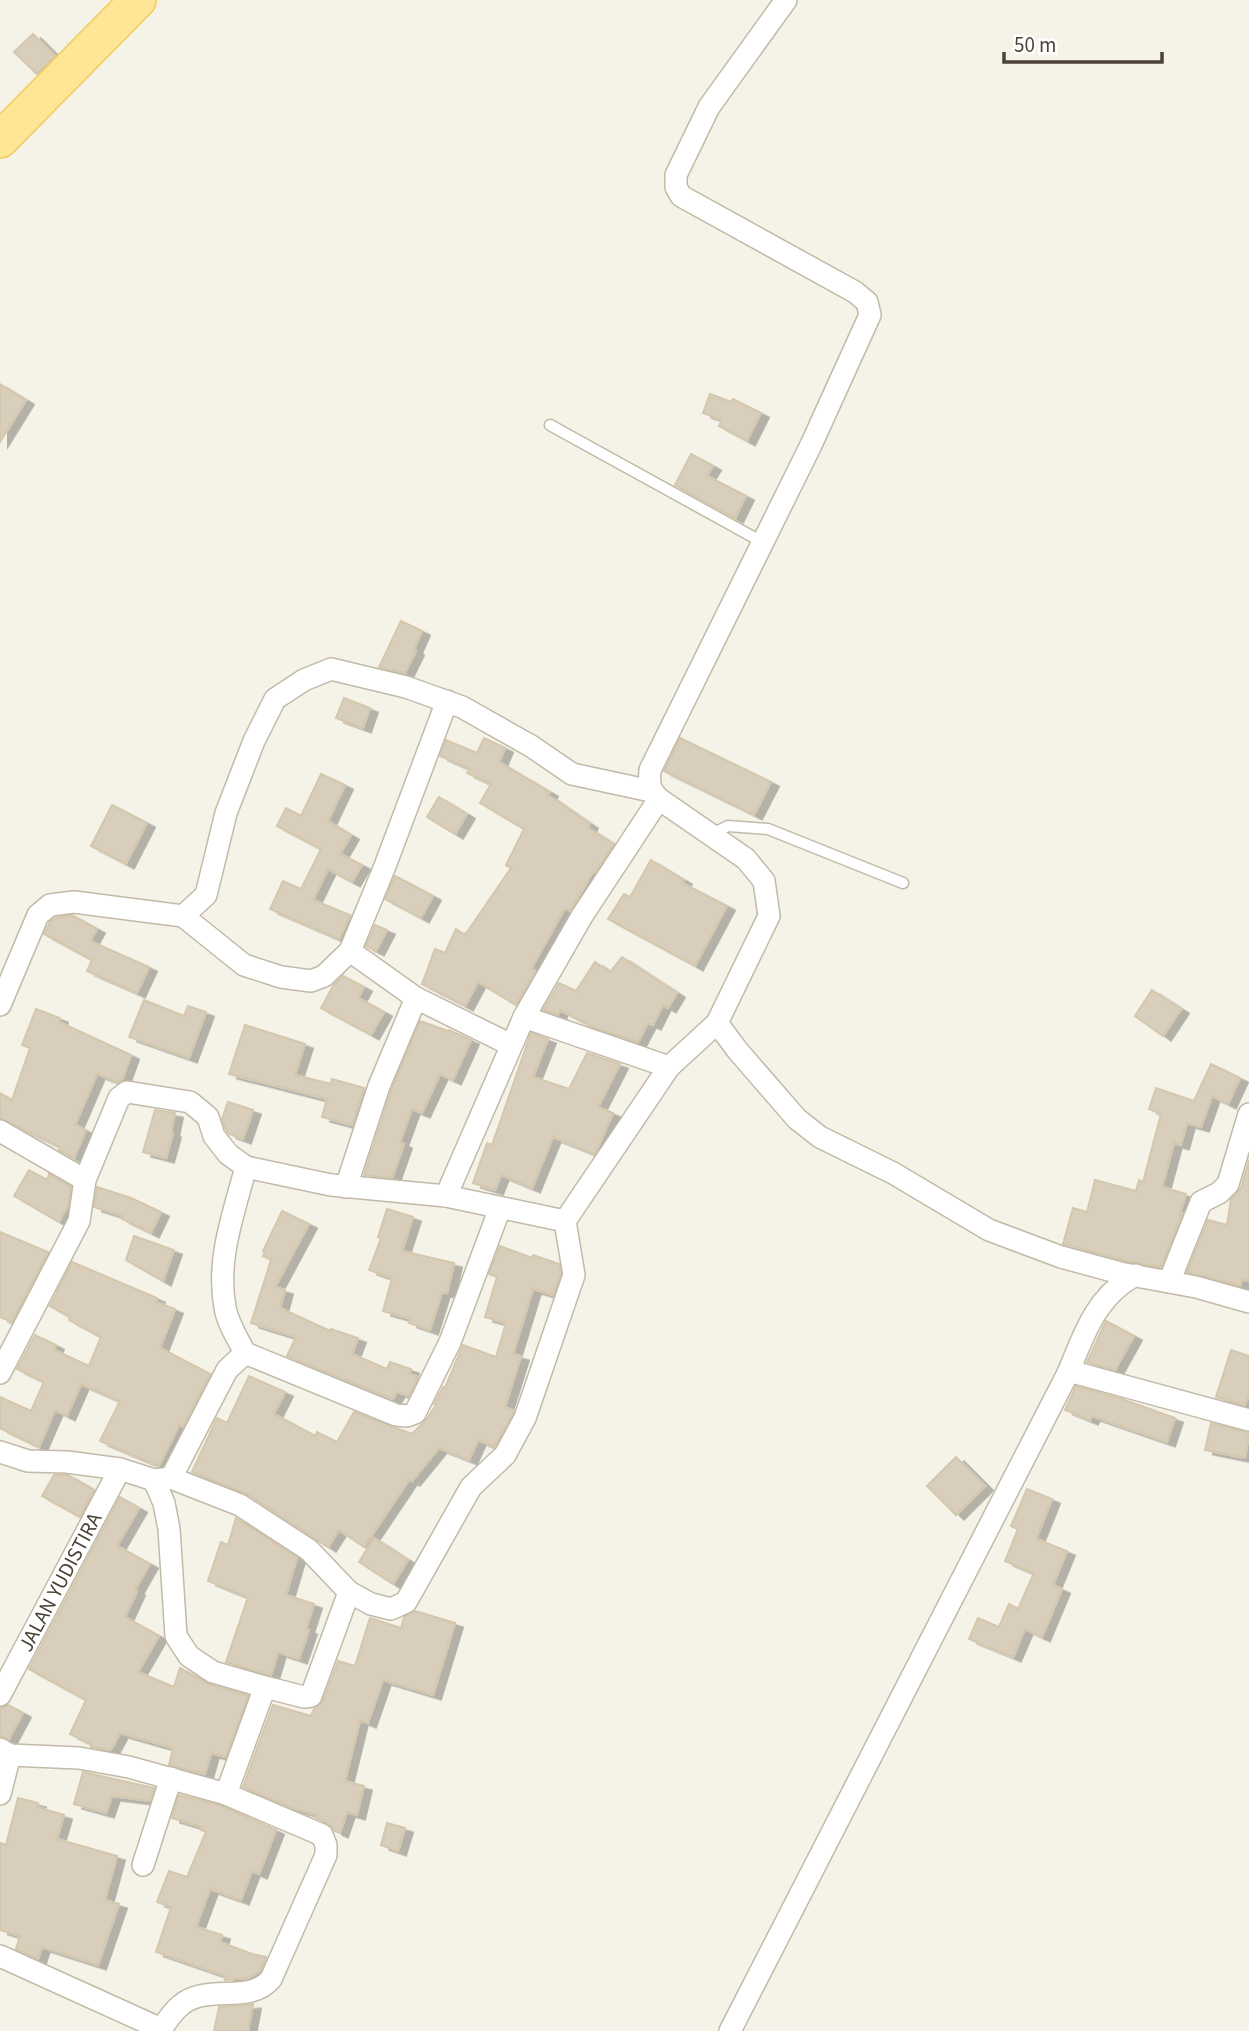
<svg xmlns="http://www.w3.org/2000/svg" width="1249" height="2031" font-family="'Source Sans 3',sans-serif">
<defs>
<filter id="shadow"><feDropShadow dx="8" dy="4.5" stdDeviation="0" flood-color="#0004"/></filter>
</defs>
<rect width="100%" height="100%" fill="#f5f2e7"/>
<g fill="#d8cebb" stroke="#d4c7ad" stroke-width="2" filter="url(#shadow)">
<polygon points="33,34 55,56 37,74 14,52"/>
<polygon points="0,384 26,400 0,442"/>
<polygon points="710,394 731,402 733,399 761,413 747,441 719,426 722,420 703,413"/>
<polygon points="691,454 713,466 707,476 746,496 735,518 675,485"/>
<polygon points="401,621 422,631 414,649 416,651 405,673 379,667"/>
<polygon points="344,698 370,708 363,728 336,718"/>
<polygon points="484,738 505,748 499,762 550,792 548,795 590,824 588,828 614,844 595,873 593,872 570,911 565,908 531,969 535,971 516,1005 478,982 465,1006 422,984 435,949 445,953 456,929 465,935 511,868 506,865 524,829 480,803 491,784 467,773 470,769 440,756 446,740 477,753"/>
<polygon points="680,738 771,782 754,815 664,771"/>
<polygon points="321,774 345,785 328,821 351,835 340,854 362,865 352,882 328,869 313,900 350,915 339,939 270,909 283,881 301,889 321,849 277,826 286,808 301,816"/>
<polygon points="439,797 467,814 455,834 427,817"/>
<polygon points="112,805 147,823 126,864 91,846"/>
<polygon points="651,860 684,880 682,883 727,906 695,966 608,919 624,894 630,897"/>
<polygon points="395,876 433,896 421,918 385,899"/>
<polygon points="72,915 97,929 90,941 149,967 137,993 87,971 92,960 44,934 50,922 55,918"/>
<polygon points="375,925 387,930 376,951 366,946"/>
<polygon points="622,957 677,993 668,1008 663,1005 653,1025 648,1023 638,1042 595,1028 560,1010 558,1015 543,1010 559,983 576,991 595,962 610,972"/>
<polygon points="343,976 364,987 358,998 384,1012 371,1035 321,1008 333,986"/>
<polygon points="1152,990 1181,1009 1163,1036 1135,1016"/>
<polygon points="144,1000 184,1016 188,1006 206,1012 189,1058 129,1037"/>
<polygon points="36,1009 60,1018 59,1022 131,1055 122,1080 118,1082 97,1074 75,1125 86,1130 74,1158 59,1150 60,1147 0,1118 0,1093 12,1100 30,1048 22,1045"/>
<polygon points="420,1021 448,1031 449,1030 471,1040 453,1080 440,1074 422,1113 412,1109 400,1142 404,1144 392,1178 364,1175 391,1091"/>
<polygon points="245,1025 305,1044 295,1075 331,1084 332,1079 364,1088 352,1125 322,1117 327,1099 229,1074"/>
<polygon points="531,1033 548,1039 533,1077 569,1089 587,1053 620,1064 598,1107 613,1113 595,1154 553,1137 532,1188 501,1175 495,1190 473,1183 487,1143 492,1145"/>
<polygon points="1211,1064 1240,1078 1228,1104 1212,1096 1201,1127 1187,1123 1181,1145 1174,1143 1162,1187 1186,1194 1180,1213 1182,1213 1161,1267 1123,1260 1063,1244 1073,1208 1087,1212 1095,1180 1136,1191 1139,1180 1143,1182 1161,1114 1149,1109 1156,1088 1194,1101"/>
<polygon points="228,1102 253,1110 243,1139 229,1134 226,1130 222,1119"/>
<polygon points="155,1110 175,1113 171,1132 173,1133 166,1158 143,1152"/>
<polygon points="1249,1160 1249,1281 1242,1279 1240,1286 1187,1272 1208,1220 1227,1225 1231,1199 1241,1188"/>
<polygon points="29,1170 47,1180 49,1174 71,1187 68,1206 59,1222 14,1196"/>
<polygon points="97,1187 131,1198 161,1212 151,1233 122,1219 123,1216 94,1207"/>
<polygon points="387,1209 413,1217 402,1251 454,1263 447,1293 442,1292 430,1330 409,1323 411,1319 383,1311 392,1278 369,1270 381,1238 378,1237"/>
<polygon points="282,1211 309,1224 275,1287 285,1290 280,1308 330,1331 331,1329 358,1338 352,1354 387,1369 390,1362 411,1369 409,1374 418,1377 409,1396 397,1392 393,1399 287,1356 296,1337 251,1323 271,1260 263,1256 265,1252 263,1251"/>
<polygon points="0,1232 48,1252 12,1322 0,1317"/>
<polygon points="134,1236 174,1250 163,1281 126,1260"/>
<polygon points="500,1246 532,1258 533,1255 559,1264 561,1274 553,1295 533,1289 513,1354 521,1356 505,1407 514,1411 513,1413 495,1447 478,1440 469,1460 439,1448 412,1481 409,1480 364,1547 339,1530 328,1547 247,1494 192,1472 217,1418 227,1423 249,1376 285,1392 274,1414 315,1436 317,1432 337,1442 354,1412 412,1434 426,1420 436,1405 434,1404 443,1387 445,1388 463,1345 496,1357 506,1323 485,1317 497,1277 489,1274"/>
<polygon points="72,1262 157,1298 156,1302 175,1309 160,1348 210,1374 183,1427 179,1425 159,1466 100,1441 120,1401 81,1384 67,1416 55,1410 39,1447 0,1428 0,1397 31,1411 44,1382 17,1369 35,1335 56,1345 54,1350 89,1366 101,1337 69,1320 70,1317 50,1306"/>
<polygon points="1106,1321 1134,1336 1115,1370 1087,1362"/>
<polygon points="1231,1350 1249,1356 1249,1394 1245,1405 1216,1397"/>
<polygon points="1076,1386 1122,1399 1175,1418 1167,1442 1092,1416 1090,1420 1065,1410"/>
<polygon points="1211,1423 1249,1433 1245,1458 1205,1450"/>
<polygon points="956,1457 985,1486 956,1515 927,1486"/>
<polygon points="54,1475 68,1475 94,1490 80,1517 42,1496"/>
<polygon points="1027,1489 1052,1499 1036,1539 1067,1551 1053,1585 1062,1589 1042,1637 1025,1629 1013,1657 969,1639 978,1618 999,1627 1009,1604 1018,1609 1034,1573 1005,1561 1018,1529 1011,1526"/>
<polygon points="120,1497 139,1508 117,1546 150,1564 135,1590 137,1591 125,1617 159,1636 138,1672 174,1687 180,1668 209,1684 248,1696 226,1757 211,1753 205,1774 169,1765 173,1748 120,1733 111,1750 91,1747 91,1744 70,1734 86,1700 29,1669"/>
<polygon points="236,1518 297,1558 286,1595 314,1604 306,1629 309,1630 299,1659 278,1652 271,1675 226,1662 248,1597 208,1581 221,1542 228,1545"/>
<polygon points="374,1538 408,1560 393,1584 359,1562"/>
<polygon points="415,1611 455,1623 433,1695 383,1680 368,1723 360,1720 345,1781 364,1786 357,1815 347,1812 340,1833 335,1831 328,1823 316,1818 317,1815 290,1807 243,1787 273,1705 311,1716 314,1709 323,1701 338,1661 355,1666 370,1618 401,1628 404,1617"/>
<polygon points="8,1705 23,1713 9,1739 0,1736 0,1708"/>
<polygon points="83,1772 154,1788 150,1801 112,1796 106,1813 74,1804"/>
<polygon points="179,1795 222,1806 276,1830 259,1874 252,1871 241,1900 210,1889 196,1927 222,1935 220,1942 252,1954 266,1957 260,1971 248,1978 225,1980 226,1976 156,1952 171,1907 157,1902 169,1871 187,1877 206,1832 201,1830 202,1827 172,1818"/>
<polygon points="18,1798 38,1803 37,1807 64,1815 57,1839 117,1856 105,1900 119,1904 98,1965 42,1947 38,1959 16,1949 20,1936 0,1930 0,1843 6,1845"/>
<polygon points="387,1823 405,1828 398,1851 381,1845"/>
<polygon points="253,2004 248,2031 214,2031 219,2007"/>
</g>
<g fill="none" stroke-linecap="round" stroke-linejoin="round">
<defs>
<g id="lane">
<polyline points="550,425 764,543"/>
<polyline points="712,834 728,826 768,829 903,883"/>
</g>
<g id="street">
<polyline points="183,916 206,895 226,813 254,741 275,699 304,680 331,669 406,687 462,707 531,746 572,774 651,791"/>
<polyline points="350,951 416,998 511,1045"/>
<polyline points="0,1005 38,915 50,905 74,902 183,916 244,965 281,977 311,981 324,976 350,951 385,866 447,701"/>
<path d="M 524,1017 L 669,1067 L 717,1023 L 769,916 L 764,881 L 746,859 L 659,799 C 649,789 649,783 650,770 L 811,445 L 870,315 L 867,302 L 855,292 L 681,196 L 676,187 L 676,175 L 709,107 L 786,0"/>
<polyline points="717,1023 738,1051 797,1119 820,1137 893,1173 989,1230 1061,1257 1120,1273 1196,1287 1249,1302"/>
<polyline points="0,1131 85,1180"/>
<polyline points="346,1187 379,1086 416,998"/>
<polyline points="446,1196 524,1017 582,916 659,799"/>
<polyline points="1169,1282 1201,1202 1219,1193 1228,1184 1249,1114"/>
<polyline points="245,1353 396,1415 407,1416 415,1413 450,1342 500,1208"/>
<polyline points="1069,1371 1249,1420"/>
<polyline points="0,1373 79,1221 85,1180 119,1098 127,1092 190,1102 208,1117 214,1136 228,1154 246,1167 331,1185 446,1196 565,1221"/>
<polyline points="0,1452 28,1461 67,1462 120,1469 154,1480 171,1478 240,1505 269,1524 309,1550 349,1592 371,1604 391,1609 406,1602 471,1487 505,1455 525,1418 574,1275 565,1221 669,1067"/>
<path d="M 171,1478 L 227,1370 L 245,1353 C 238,1339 227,1322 225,1307 C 216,1260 234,1212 246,1167"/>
<polyline points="154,1480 164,1503 169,1529 176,1636 189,1656 213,1672 265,1687"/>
<polyline points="0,1695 120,1469"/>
<polyline points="0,1749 10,1755 79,1758 129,1767 226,1794 265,1687 304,1697 311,1696 349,1592"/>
<polyline points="0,1794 10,1755"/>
<polyline points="143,1865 171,1778"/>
<polyline points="0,1956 161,2029"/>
<path d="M 160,2031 C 166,2022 173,2011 181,2005 C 207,1983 249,2005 271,1979 L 326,1855 L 326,1845 L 322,1835 L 226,1794"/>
<path d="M 730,2031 L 1069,1371 C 1084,1333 1098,1294 1136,1275"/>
</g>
<polyline id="primary" points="0,140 138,0"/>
</defs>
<use href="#lane" stroke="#c2baa8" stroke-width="13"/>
<use href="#street" stroke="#c2baa8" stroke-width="24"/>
<use href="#primary" stroke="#f1cb59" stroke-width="38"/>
<use href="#lane" stroke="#fff" stroke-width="10"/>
<use href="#street" stroke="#fff" stroke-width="21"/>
<use href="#primary" stroke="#ffe696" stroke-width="35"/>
</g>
<g text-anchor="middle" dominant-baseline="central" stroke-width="6" stroke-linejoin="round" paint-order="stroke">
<g font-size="21" fill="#494235" stroke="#fff">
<text transform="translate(60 1582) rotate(-62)">JALAN YUDISTIRA</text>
</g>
</g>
<path d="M1004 52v10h158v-10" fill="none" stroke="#494235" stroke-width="3.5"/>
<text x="1014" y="52" font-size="21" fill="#494235" stroke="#ffffff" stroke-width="5" paint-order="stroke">50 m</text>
</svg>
